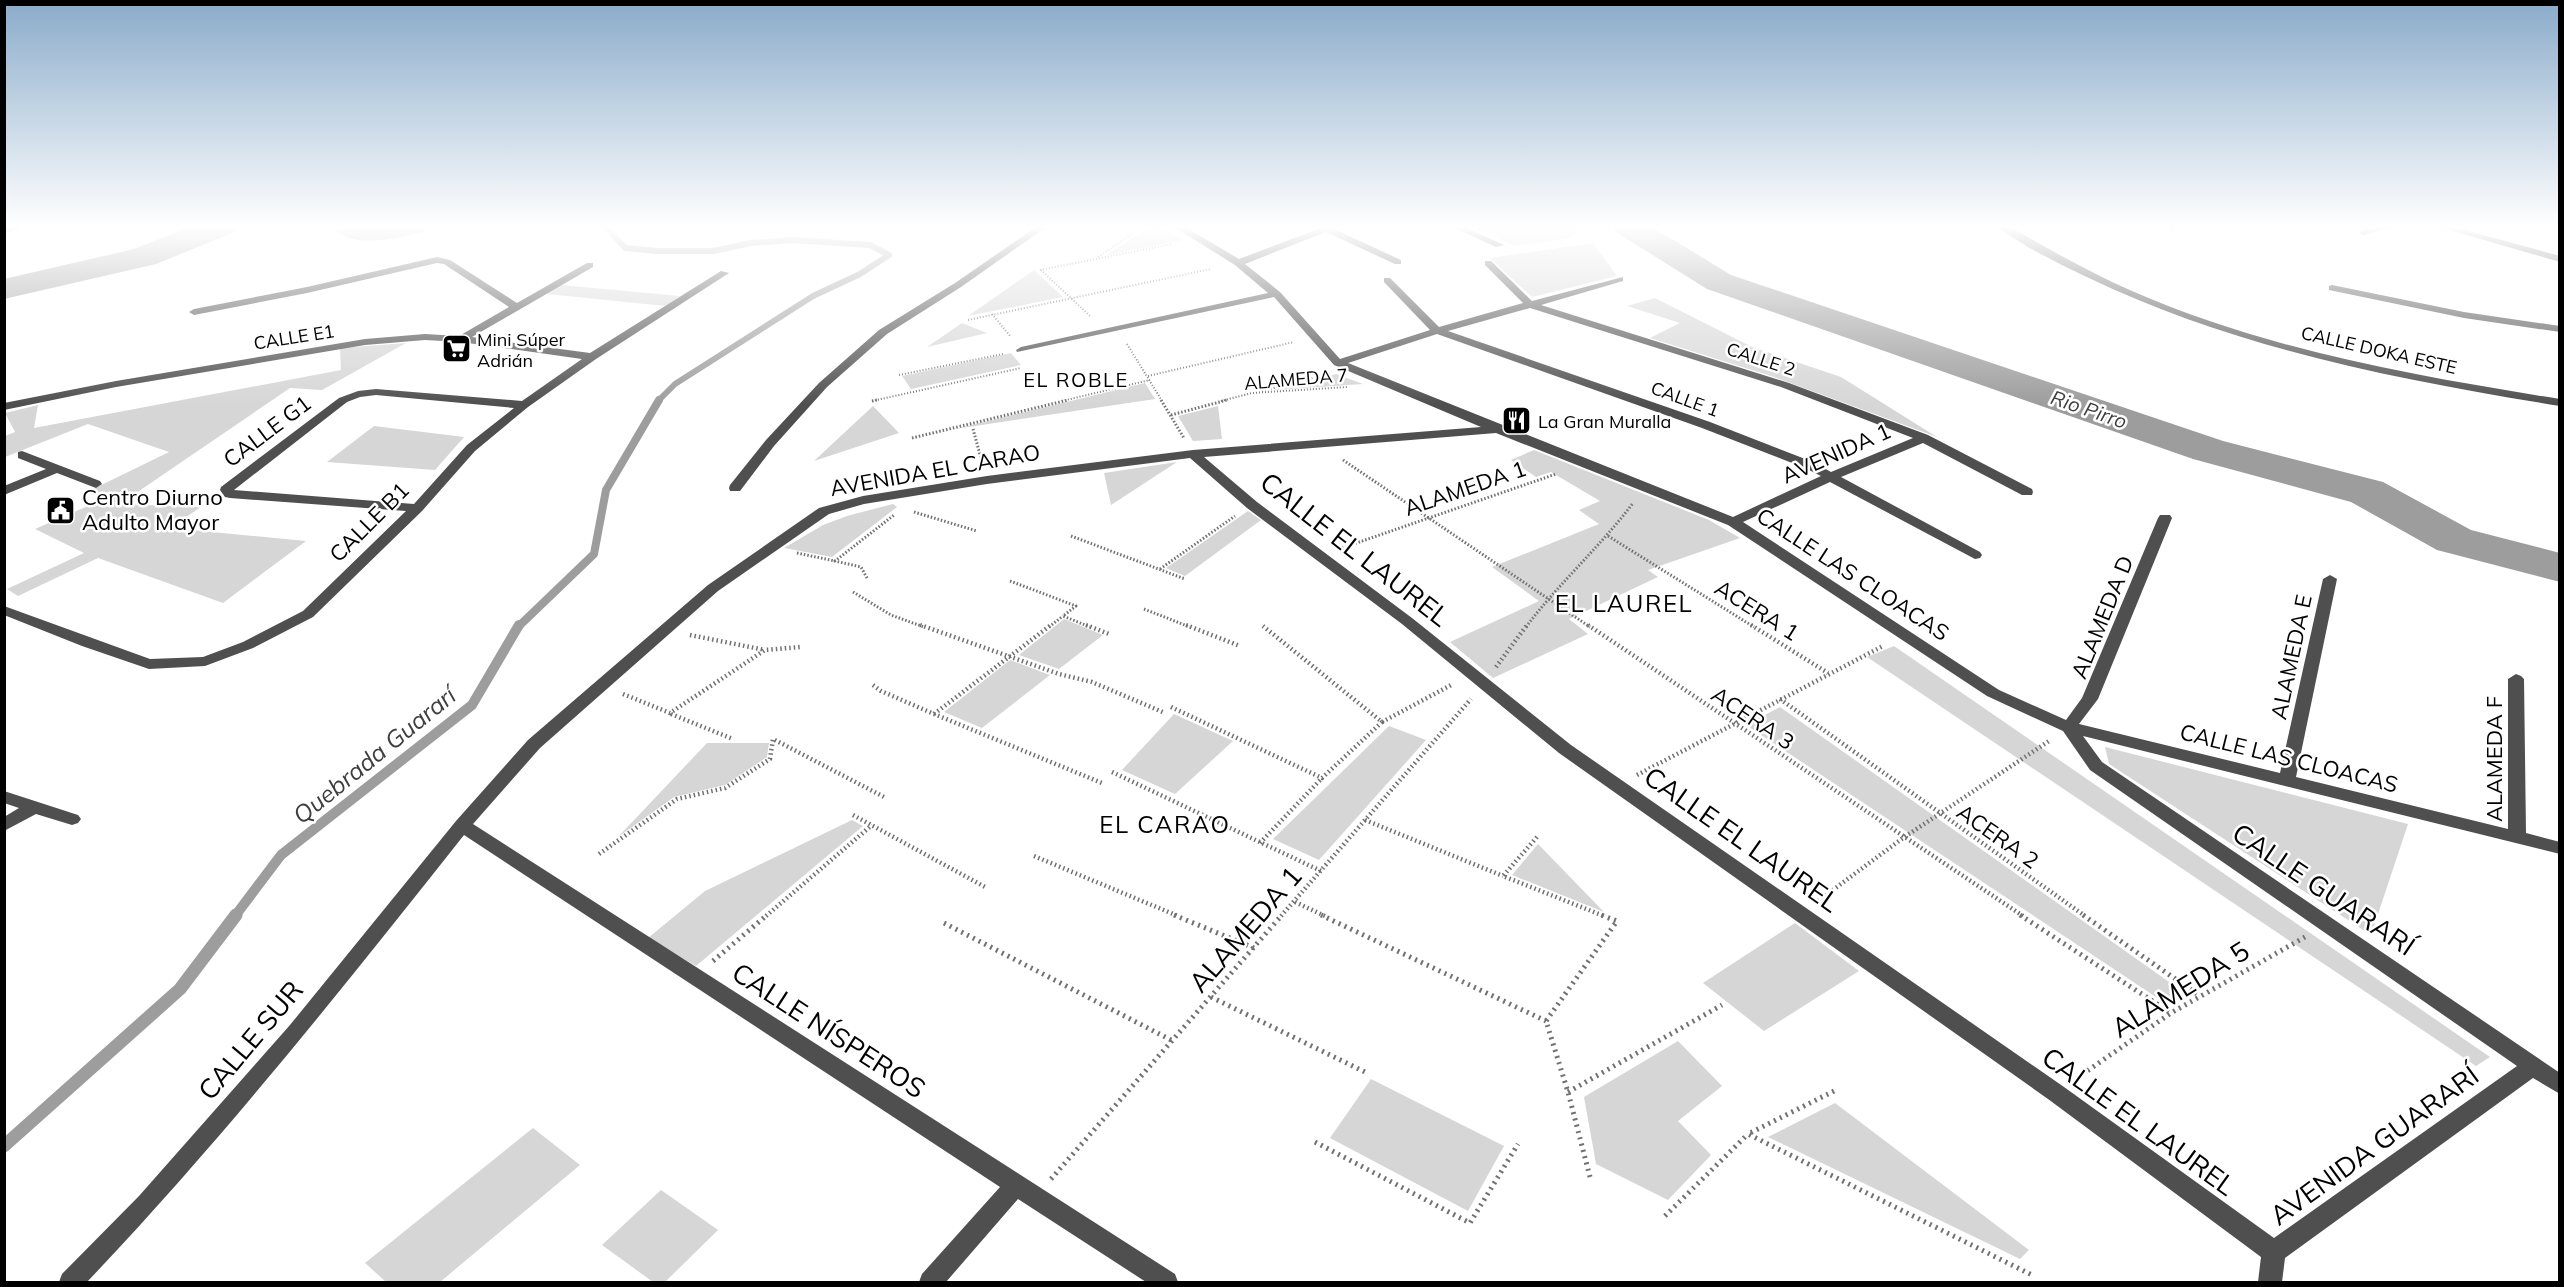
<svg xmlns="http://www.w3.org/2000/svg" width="2564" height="1287" font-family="Mulish,sans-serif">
<rect width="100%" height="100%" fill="#fff"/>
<g fill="#d6d6d6">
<polygon points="1152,225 1158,225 1182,240 1107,255"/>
<polygon points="1466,225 1580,225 1570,238 1515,246"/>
<polygon points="1593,243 1617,276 1532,297 1490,258"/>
<polygon points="1034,270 1063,297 968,316"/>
<polygon points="561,285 680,296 665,306 547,294"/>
<polygon points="1655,298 1752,347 1841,377 1937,437 1771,376 1650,338 1680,323 1627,306"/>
<polygon points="962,323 987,333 927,347"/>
<polygon points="406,343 322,390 290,388 120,504 201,507 170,528 306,541 223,603 98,558 18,596 7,589 84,553 35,529 104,499 87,492 169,452 88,424 5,457 5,436 15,432 5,413 38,405 34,428 341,370 340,348"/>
<polygon points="1011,353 1021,365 911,389 902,376"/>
<polygon points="1336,374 1363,384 1273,390"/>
<polygon points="1145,383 1155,399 955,429"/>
<polygon points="873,406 899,433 814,461"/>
<polygon points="1218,406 1222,439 1193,441 1178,416"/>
<polygon points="374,426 464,437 435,470 327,462"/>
<polygon points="1534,450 1709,520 1740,538 1648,570 1658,577 1569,619 1588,634 1493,678 1450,642 1539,601 1492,567 1599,524 1579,510 1600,501 1551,472 1536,477 1511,460"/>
<polygon points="1177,462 1111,505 1104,473"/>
<polygon points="893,504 897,507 832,557 784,548 823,525 847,516"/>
<polygon points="1248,511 1261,520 1185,576 1166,568"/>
<polygon points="1064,619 1103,635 1059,669 1019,655"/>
<polygon points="1894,646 2490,1057 2476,1066 1867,657"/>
<polygon points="1010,660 1050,675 982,728 944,712"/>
<polygon points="1780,707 2179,989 2162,1001 1746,725"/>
<polygon points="1174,714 1233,741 1175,794 1122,770"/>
<polygon points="1389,726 1426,740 1319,860 1273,839"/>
<polygon points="707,743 769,743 767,757 725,785 674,797 618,837"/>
<polygon points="2105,747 2408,824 2371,935 2109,764"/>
<polygon points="852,820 863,826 696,966 648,938 705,891"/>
<polygon points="1538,844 1604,912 1512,875"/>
<polygon points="1795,923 1859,971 1764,1031 1703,983"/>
<polygon points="1678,1041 1722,1086 1678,1121 1711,1155 1668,1200 1596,1164 1584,1097"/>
<polygon points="1371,1079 1504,1146 1468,1211 1330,1138"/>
<polygon points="1835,1103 2029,1250 2020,1259 1768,1137"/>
<polygon points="533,1128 580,1165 440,1282 386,1282 365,1263"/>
<polygon points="661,1190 718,1230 665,1282 653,1282 602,1245"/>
</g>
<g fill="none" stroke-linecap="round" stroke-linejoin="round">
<polyline stroke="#9d9d9d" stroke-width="6" points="604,225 625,248 657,251 713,251 750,243 792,240 870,245 889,255 860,274 813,296 675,384 658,401"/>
<polyline stroke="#9d9d9d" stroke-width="8" points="518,627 594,554 606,490 659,400"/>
<polyline stroke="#9d9d9d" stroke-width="10" points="235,916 281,855 472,705 519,625"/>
<polyline stroke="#9d9d9d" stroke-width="13" points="4,1146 180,989 236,915"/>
<g fill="#9d9d9d" fill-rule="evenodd">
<polygon points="195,225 239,225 235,232 156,264 4,299 4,279 134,249"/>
<path d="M 331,225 L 427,225 L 423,232 C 398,238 348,251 331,225 Z"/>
<polygon points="1612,225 1649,225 1731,275 2223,441 2383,482 2471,530 2560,553 2560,582 2437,550 2351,502 2193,459 1707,289 1616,232"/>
</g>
<g stroke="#717171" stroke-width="2" stroke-dasharray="1 2" stroke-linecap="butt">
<polyline points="1098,257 1145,225"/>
<polyline points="1040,270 1172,244"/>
<polyline points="1041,270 1090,316"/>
<polyline points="992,314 1011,337"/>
<polyline points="968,320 1211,269"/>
<polyline points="1127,344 1162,401"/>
<polyline points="899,375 1003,354"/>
<polyline points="1148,376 1294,342"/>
<polyline points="1262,391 1324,375"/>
<polyline points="872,401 1021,368"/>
<polyline points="1062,401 1150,380"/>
<polyline points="1221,401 1252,393 1347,387"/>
</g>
<g stroke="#717171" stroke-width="3" stroke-dasharray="1.5 2" stroke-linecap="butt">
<polyline points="1161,400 1184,438"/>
<polyline points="872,401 877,400"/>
<polyline points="1171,415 1227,400"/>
<polyline points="973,429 982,462"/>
<polyline points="912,438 1068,400"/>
<polyline points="1343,460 1590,627"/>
<polyline points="914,512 977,531"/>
<polyline points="1071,536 1185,579"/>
<polyline points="1608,536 1754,627"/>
<polyline points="1342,548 1556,474"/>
<polyline points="797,553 835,561"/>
<polyline points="1160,569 1235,516"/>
<polyline points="867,578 861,567 835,561 894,515"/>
<polyline points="1010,581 1076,606 1063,616 1090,627"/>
<polyline points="853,592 891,615 924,627"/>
<polyline points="1144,609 1190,627"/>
<polyline points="1049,627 1063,616"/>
<path d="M 1526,627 C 1559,583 1600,547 1633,503"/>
</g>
<g stroke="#717171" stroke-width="4.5" stroke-dasharray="1.5 3" stroke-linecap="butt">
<polyline points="920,625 1059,674 1092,682 1165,713"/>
<polyline points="1086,625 1109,634"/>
<polyline points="1186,625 1240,646"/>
<polyline points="1588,625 2023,916"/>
<polyline points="1751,625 1828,673"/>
<polyline points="690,635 765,650"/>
<polyline points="1496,667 1527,625"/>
<polyline points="873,685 881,691 934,714 1102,783"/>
<polyline points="623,694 670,713 765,650 800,647"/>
<polyline points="1780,699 2085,916"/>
<polyline points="1171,707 1322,778 1382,722 1263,626"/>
<polyline points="671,714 733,739"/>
<polyline points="934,714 1051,625"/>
<polyline points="1382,722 1453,684"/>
<polyline points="1112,772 1321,871"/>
<polyline points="1637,775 1883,646"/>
<polyline points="853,815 987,888"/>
<polyline points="1365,820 1503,876"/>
<polyline points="1537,837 1503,876 1604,916"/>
<polyline points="1260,843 1322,778"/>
<polyline points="599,854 677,799 725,788 770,759 773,739 886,798"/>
<polyline points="1034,856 1178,916"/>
<polyline points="1818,901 1903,838 2049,741"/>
<polyline points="1295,902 1325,916"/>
<polyline points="766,916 872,825"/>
<polyline points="1281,916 1471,699"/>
</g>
<g stroke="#717171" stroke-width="5" stroke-dasharray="2 4.5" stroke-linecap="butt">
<polyline points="1174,915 1254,948"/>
<polyline points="1321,915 1546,1021"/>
<polyline points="2020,915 2171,1013"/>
<polyline points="2083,915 2200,996"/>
<polyline points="944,923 1173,1041"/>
<polyline points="713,961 767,915"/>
<polyline points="1211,997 1365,1072"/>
<polyline points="2077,1078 2171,1013 2305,937"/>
<polyline points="1834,1091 1748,1134 2034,1276"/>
<polyline points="1568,1092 1722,1005"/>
<polyline points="1315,1142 1470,1223 1518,1144"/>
<polyline points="1590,1177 1568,1092 1546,1021 1617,921 1601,915"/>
<polyline points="1051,1179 1282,915"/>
<polyline points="1665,1216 1748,1134"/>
</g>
<g fill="#4f4f4f" fill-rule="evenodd">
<polygon points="15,225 30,225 4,234 4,228"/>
<polygon points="1039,225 1049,225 961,287 887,334 827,387 774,446 740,491 730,491 729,488 730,485 766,440 819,383 879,330 955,283"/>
<path d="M 1171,225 L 1182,225 L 1239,259 L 1328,225 L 1341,225 L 1334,229 L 1401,260 L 1401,264 L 1395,264 L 1326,232 L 1245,264 L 1280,292 L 1340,359 L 1430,330 L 1384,282 L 1384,278 L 1390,278 L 1439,327 L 1523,303 L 1485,265 L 1485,261 L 1491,261 L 1532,301 L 1623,277 L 1623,281 L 1541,305 L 1789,383 L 1928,435 L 2032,489 L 2033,492 L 2032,495 L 2022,495 L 1923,443 L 1841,477 L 1980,552 L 1982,555 L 1980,558 L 1975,559 L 1830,482 L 1743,522 L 1999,690 L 2066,720 L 2082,698 L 2158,518 L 2160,515 L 2170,515 L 2172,518 L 2098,699 L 2079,724 L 2280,773 L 2323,579 L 2330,575 L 2337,579 L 2296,777 L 2508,829 L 2508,679 L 2516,674 L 2521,676 L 2524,679 L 2526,833 L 2560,842 L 2560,854 L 2083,736 L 2102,762 L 2560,1073 L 2560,1094 L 2533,1078 L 2285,1258 L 2282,1282 L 2258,1282 L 2261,1257 L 2048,1099 L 1559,753 L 1402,624 L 1247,508 L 1190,458 L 987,484 L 864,504 L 829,514 L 718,591 L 540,748 L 473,824 L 1175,1274 L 1178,1282 L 1146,1282 L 1018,1199 L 946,1282 L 919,1282 L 922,1274 L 1000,1187 L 464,835 C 343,988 222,1140 87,1282 L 59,1282 L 62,1274 L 139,1196 L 290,1025 L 456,821 L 528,740 L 708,585 L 819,508 L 863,496 L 987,476 L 1193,450 L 1481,427 L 1334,365 L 1274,297 L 1017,352 L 1016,350 L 1021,347 L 1268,293 L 1235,265 ZM 1530,308 L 1781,387 L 1913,438 L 1831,472 L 1813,462 L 1710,422 L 1448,331 ZM 1437,334 L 1702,428 L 1805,468 L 1821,476 L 1733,517 L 1348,363 ZM 1496,433 L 1728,525 L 1987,696 L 2063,731 L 2090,770 L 2517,1066 L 2274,1238 L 2064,1087 L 1571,745 L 1412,618 L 1257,502 L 1204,457 Z"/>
<polygon points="1448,225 1460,225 1504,245 1496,247"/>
<path d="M 1996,225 L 2007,225 C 2048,249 2089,272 2132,291 C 2267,350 2415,376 2560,399 L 2560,406 C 2399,380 2238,349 2091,279 C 2064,266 2017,244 1996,225 Z"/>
<polygon points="2164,225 2174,225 2175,227 2171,230"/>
<polygon points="2384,225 2403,225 2363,235 2358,232"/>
<polygon points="2432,225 2447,225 2560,256 2560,262"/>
<path d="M 437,257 L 450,260 L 517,303 L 587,263 L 593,263 L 593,267 L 472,337 L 590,353 L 721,271 L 729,273 L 596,359 L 528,407 L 475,451 L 422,511 L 313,617 L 253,648 L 205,666 L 149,669 L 82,646 L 4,615 L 4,606 L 150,659 L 203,657 L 243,642 L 303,611 L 406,511 L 230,498 L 225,497 L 220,490 L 221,487 L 339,398 L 358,391 L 376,389 L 522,401 L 582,359 L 461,342 L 425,340 L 365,345 L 116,387 L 4,410 L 4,403 L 116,381 L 365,339 L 425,334 L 459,336 L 509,307 L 444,264 L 437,263 L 307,293 L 194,315 L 189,312 L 194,309 L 307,287 ZM 376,395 L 514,408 L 467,445 L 414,504 L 234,490 L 347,402 L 360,397 Z"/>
<polygon points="2332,285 2464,312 2560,326 2560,332 2464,318 2329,290 2329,286"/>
<polygon points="22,451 100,481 102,484 96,488 57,473 4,495 4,486 46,469 18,458 18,452"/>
<polygon points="4,791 78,815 81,819 78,823 72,825 36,814 4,831 4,817 19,808 4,803"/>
</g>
</g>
<linearGradient id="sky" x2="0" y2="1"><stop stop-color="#8aabca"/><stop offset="0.56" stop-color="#fff"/><stop offset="1" stop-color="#fff" stop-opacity="0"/></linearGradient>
<rect width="2564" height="405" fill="url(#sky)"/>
<defs>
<symbol id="supermarket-square" viewBox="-11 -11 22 22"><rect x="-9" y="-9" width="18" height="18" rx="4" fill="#000" stroke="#fff"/><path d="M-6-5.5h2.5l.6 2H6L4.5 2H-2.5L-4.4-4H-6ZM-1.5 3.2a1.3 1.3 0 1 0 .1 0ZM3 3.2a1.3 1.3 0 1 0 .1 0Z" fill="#fff"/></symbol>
<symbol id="restaurant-square" viewBox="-11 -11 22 22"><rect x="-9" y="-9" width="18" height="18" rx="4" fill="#000" stroke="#fff"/><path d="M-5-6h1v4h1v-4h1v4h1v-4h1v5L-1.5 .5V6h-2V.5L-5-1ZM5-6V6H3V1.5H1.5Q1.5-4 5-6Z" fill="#fff"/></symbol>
<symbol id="civic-square" viewBox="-11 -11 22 22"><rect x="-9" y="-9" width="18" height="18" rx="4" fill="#000" stroke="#fff"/><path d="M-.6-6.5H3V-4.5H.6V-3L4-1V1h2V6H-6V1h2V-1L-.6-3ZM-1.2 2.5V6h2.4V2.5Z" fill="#fff"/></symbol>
</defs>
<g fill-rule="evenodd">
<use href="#supermarket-square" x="440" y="332" width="33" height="33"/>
<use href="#restaurant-square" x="1500" y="404" width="33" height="33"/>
<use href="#civic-square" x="44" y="494" width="33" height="33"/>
</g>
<g text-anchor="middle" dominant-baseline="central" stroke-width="5" stroke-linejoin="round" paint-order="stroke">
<g font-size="18" fill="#000" stroke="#fff">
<text transform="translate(294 337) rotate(-9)">CALLE E1</text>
<text transform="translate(2379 350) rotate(13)">CALLE DOKA ESTE</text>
<text transform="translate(1761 359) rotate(18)">CALLE 2</text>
<text transform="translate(1296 379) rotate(-5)">ALAMEDA 7</text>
<text transform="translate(1685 399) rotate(20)">CALLE 1</text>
</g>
<g font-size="18" fill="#000" stroke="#fff" text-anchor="start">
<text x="477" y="339">Mini Súper<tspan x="477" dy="21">Adrián</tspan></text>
<text x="1538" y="421">La Gran Muralla</text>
</g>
<g font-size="20" letter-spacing="1.5" fill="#000" stroke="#fff">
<text x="1076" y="379">EL ROBLE</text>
</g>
<g font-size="20" font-style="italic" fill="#3e3e3e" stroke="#fff">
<text transform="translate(2089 409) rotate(19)">Rio Pirro</text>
</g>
<g font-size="22" fill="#000" stroke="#fff">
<text transform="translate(267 431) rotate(-37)">CALLE G1</text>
<text transform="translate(1836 453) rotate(-24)">AVENIDA 1</text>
<text transform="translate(935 470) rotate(-10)">AVENIDA EL CARAO</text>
<text transform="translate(1465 488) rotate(-19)">ALAMEDA 1</text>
<text transform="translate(369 522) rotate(-45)">CALLE B1</text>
<text transform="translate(1853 574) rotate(33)">CALLE LAS CLOACAS</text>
<text transform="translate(1757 610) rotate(32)">ACERA 1</text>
<text transform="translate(2102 617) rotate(-68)">ALAMEDA D</text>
<text transform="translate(2291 657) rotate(-78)">ALAMEDA E</text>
<text transform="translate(1753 718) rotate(34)">ACERA 3</text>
<text transform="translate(2289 758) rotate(14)">CALLE LAS CLOACAS</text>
<text transform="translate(2494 759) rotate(-90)">ALAMEDA F</text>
<text transform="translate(1998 836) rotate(35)">ACERA 2</text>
</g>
<g font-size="22" fill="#000" stroke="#fff" text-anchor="start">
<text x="82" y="497">Centro Diurno<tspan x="82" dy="25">Adulto Mayor</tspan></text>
</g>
<g font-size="24" letter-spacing="1.5" fill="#000" stroke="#fff">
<text x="1624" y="603">EL LAUREL</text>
<text x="1165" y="824">EL CARAO</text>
</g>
<g font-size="24" font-style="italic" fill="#3e3e3e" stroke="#fff">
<text transform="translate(374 755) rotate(-39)">Quebrada Guararí</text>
</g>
<g font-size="27" fill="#000" stroke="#fff">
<text transform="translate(1355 549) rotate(38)">CALLE EL LAUREL</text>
<text transform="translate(1742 839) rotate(35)">CALLE EL LAUREL</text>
<text transform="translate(2324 889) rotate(34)">CALLE GUARARÍ</text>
<text transform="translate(1245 929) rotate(-49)">ALAMEDA 1</text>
<text transform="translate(2180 989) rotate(-32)">ALAMEDA 5</text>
<text transform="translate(829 1030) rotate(33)">CALLE NÍSPEROS</text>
<text transform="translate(250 1040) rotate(-50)">CALLE SUR</text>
<text transform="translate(2139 1121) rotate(36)">CALLE EL LAUREL</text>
<text transform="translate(2374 1145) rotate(-36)">AVENIDA GUARARÍ</text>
</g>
</g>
<rect width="2564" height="1287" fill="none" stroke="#000000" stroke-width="12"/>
</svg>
